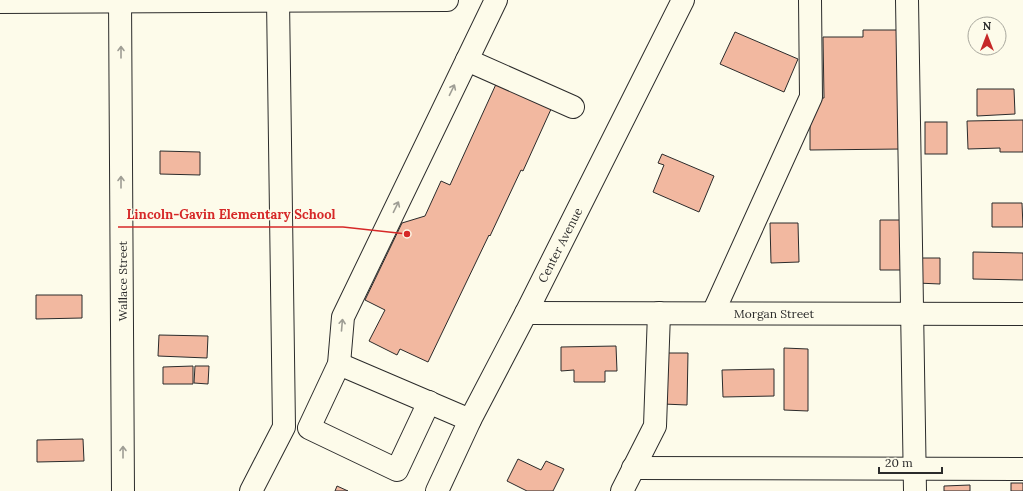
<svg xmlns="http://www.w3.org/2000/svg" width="1023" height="491" font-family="Lora,serif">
<rect width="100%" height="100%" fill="#fdfbea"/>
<g fill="#f2b8a0" stroke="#2b2b2b">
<polygon points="863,30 901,30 902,149 810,150 810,98 824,98 823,37 863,37"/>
<polygon points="735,32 798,59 784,92 720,64"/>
<polygon points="497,82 552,107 523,171 521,170 490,236 489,235 428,362 400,349 397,355 369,341 385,310 365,300 402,223 425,216 441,181 450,185"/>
<polygon points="977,89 1014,89 1015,114 977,116"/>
<polygon points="1023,120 1023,152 1000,152 1000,148 968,149 967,121"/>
<rect x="925" y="122" width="22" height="32"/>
<polygon points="160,151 200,152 200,175 160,174"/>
<polygon points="662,154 714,176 699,212 653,192 664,165 658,163"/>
<polygon points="992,203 1022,203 1023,227 992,227"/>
<polygon points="880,220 901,220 902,270 880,270"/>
<polygon points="770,223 798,223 799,262 771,263"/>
<polygon points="973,252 1023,253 1023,280 973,279"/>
<polygon points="918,258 940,258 940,284 917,283"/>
<polygon points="36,295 82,295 82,318 36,319"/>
<polygon points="159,335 208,336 207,358 158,356"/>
<polygon points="616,346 617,371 605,371 605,382 574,382 574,370 561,371 561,347"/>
<polygon points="784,348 808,349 808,411 784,410"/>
<polygon points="665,353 688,353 687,405 663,404"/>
<polygon points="193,366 193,384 163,384 163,367"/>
<polygon points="195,366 209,366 208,384 194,383"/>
<polygon points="774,369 774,396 723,397 722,370"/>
<polygon points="83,439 84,461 37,462 37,440"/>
<polygon points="518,459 541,470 546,461 564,469 553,491 527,491 507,481"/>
<rect x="1011" y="483" width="12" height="8"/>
<polygon points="970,485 970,491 944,491 944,486"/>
<polygon points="337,486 348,491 335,491"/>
</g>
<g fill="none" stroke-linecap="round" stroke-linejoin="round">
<defs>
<g id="minor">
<polyline points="120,0 123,491"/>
<polyline points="907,0 915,491"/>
<polyline points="0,2 447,0"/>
<polyline points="467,60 573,107"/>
<polyline points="526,313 1023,314"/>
<polyline points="713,313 811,97 810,0"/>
<polyline points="339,364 470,420"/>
<polyline points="429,402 397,470 309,428 339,364 343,317 496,0"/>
<polyline points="633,468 1023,469"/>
<polyline points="251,491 284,427 278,0"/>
<polyline points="437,491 470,420 526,313 683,0"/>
<polyline points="622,491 655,426 659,313"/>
</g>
</defs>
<use href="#minor" stroke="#2b2b2b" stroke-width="24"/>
<use href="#minor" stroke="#fdfbea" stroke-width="22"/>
</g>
<defs><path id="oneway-shaft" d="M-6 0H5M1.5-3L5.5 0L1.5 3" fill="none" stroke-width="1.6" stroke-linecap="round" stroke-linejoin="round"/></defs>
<g stroke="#9e9d94">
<use href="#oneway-shaft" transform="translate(121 52) rotate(-90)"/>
<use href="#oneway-shaft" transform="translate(452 90) rotate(-64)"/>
<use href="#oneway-shaft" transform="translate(121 182) rotate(-90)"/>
<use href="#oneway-shaft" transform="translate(396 207) rotate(-64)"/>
<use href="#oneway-shaft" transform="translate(342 325) rotate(-85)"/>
<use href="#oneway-shaft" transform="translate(123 452) rotate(-90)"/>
</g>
<g text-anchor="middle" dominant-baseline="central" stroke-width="3" stroke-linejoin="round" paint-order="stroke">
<g font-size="12" fill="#2b2b2b" stroke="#fdfbea">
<text transform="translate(560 245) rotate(-63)">Center Avenue</text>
<text transform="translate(122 281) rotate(-90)">Wallace Street</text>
<text x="774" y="313">Morgan Street</text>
</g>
</g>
<path fill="none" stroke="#d62828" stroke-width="1.5" d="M407 234L343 227H118"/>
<circle fill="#d62828" stroke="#fdfbea" stroke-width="1.5" cx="407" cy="234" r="4"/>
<g font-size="13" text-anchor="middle" font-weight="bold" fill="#d62828" stroke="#fdfbea" stroke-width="3" stroke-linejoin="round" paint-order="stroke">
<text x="231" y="219">Lincoln-Gavin Elementary School</text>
</g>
<g transform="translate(987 36)"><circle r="19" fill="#fdfbea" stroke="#a9a89e"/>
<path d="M0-3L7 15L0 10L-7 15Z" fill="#c62828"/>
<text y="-6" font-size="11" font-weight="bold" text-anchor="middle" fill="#2b2b2b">N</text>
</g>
<path d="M879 467v6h63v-6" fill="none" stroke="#2b2b2b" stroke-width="2"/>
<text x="885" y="467" font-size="12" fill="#2b2b2b" stroke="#fdfbea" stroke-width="3" paint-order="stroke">20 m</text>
</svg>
